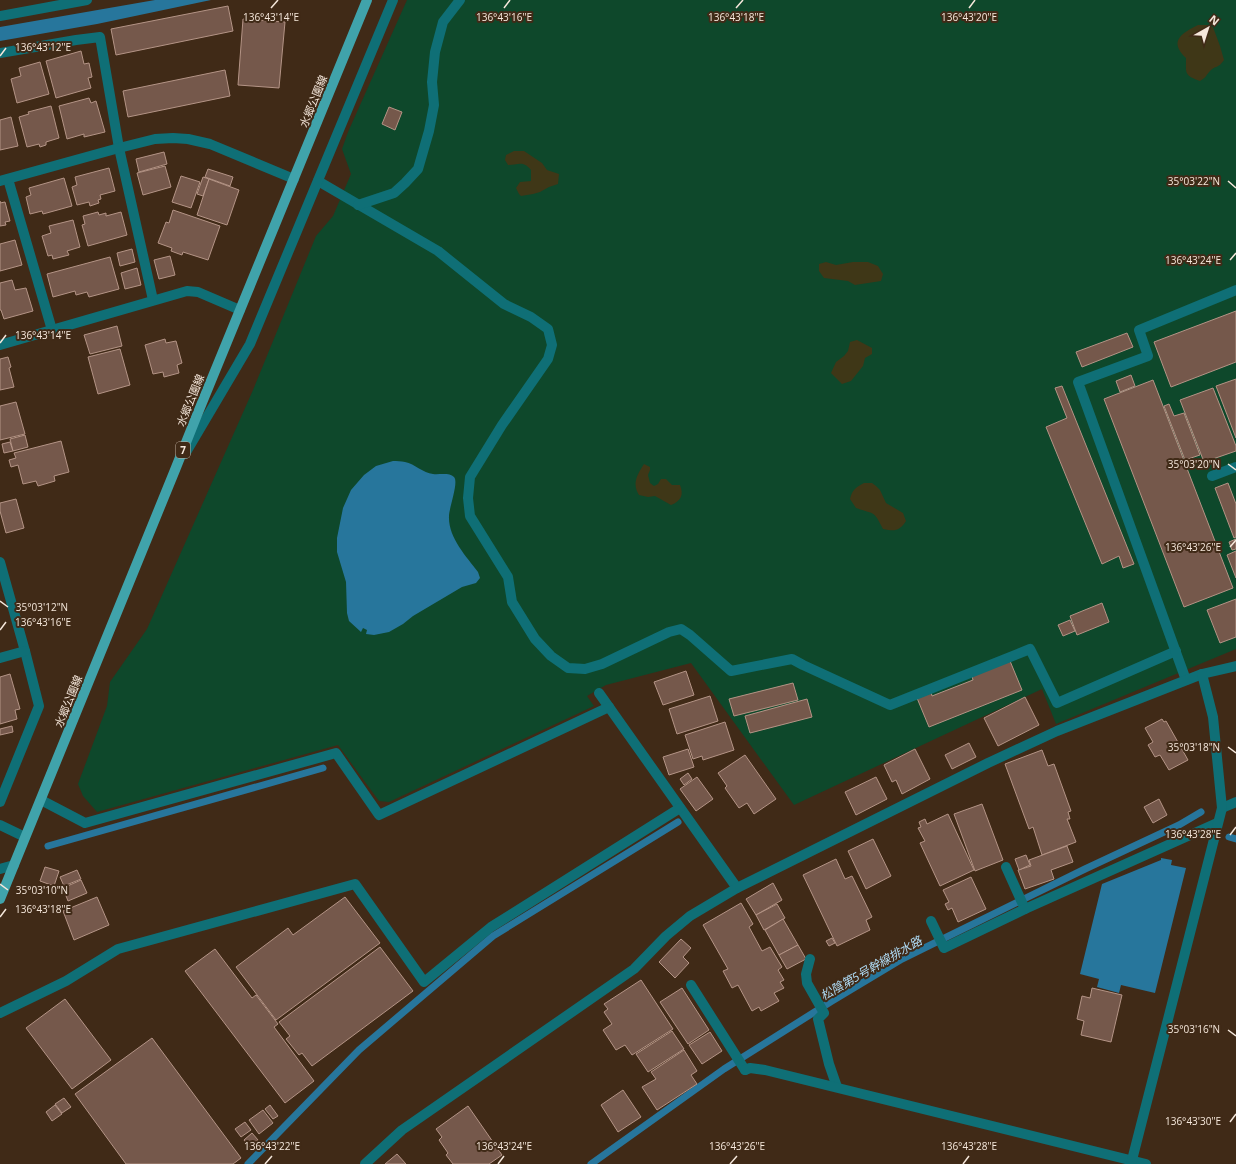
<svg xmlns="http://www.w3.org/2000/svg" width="1236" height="1164" font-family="'Open Sans','Noto Sans JP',sans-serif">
<rect width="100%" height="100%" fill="#402a17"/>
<polygon fill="#0e482b" points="407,0 1236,0 1236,649 1056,724 1042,689 794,805 691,663 606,685 587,696 594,706 389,802 379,801 338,745 97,812 83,796 78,784 107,706 110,682 147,629 253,390 316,236 333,216 351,174 342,149 348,132"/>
<g fill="#3f3717">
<path d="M 1198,25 L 1206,25 L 1213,27 L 1220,46 L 1224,60 C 1218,69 1216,65 1210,71 C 1206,75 1207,77 1200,81 C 1184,75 1186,74 1186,58 C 1168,41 1182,33 1198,25 Z"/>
<path d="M 514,151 L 524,151 L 542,163 L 547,170 L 559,174 L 558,184 L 549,187 L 540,192 L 533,194 L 521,196 L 519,194 L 516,188 L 520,182 L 531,181 L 531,170 C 523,160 518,165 508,165 L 505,160 L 506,155 Z"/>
<polygon points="826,262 836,265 853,262 868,262 878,266 883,274 881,281 855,285 848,281 824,278 819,271 819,264"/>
<polygon points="857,340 872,348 872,354 865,358 863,366 851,381 842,384 831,373 836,362 844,356 848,351 850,342"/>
<path d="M 644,464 L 650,467 L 650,470 L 648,475 L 650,483 L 654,486 L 658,484 L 661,479 L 666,479 L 672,485 L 680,485 C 684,495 681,501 671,505 L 655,496 L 648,497 L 639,495 C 632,483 637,475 644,464 Z"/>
<path d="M 864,483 L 872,483 L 876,486 L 880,490 L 886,503 L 903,513 L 906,521 C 899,532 894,531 883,529 C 873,509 875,515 856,508 L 850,499 C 852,490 856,487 864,483 Z"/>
</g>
<g fill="#27769c">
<polygon points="155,0 211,0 97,24 0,41 0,27"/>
<path d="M 393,461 C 397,461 401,461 405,462 C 415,464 423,473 433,474 C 439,475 449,472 454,477 C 459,482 449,508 449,516 C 448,537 466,556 478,572 L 480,578 L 476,583 L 462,587 L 413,616 L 403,624 L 389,632 L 374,635 L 366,634 L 367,630 L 363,628 L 361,632 L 349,621 L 347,613 L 346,582 L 337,552 L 337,538 L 343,508 L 351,490 L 364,475 L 376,466 Z"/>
<polygon points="1161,858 1172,860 1171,865 1186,868 1155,993 1121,985 1119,993 1097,987 1099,979 1080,974 1102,884 1161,860"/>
</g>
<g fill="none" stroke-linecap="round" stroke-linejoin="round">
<g stroke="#27769c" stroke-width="7">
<polyline points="1229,837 1236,839"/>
<polyline points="48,846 323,768"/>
<polyline points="248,1164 359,1050 493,936 678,822"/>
<polyline points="591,1164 724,1069 832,1001 902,959 1085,869 1179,825 1201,812"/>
</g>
</g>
<g fill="#75584b" stroke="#b49486">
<polygon points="228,6 233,31 116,55 111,29"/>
<polygon points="243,19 285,22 279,88 238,85"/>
<polygon points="81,51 84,64 89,63 92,77 88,78 91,88 56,98 46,61"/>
<polygon points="40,62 49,94 17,103 11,79 21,76 19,68"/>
<polygon points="225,70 230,96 128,117 123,91"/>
<polygon points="89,98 91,103 96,101 105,132 84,137 84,134 67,139 59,106"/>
<polygon points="51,106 59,138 46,142 46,145 40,147 39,144 27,147 19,117 29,114 28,112"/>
<polygon points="389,107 402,112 395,130 382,124"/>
<polygon points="11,117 18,146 0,150 0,120"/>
<polygon points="164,152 167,164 139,172 136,159"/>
<polygon points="165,166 171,187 143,195 137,173"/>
<polygon points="109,168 115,191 100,195 101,199 98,200 99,203 90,206 89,202 77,205 72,187 77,185 75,177"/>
<polygon points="208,169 233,177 230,186 205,177"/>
<polygon points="181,176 200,182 191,208 172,202"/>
<polygon points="203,177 209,179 203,196 197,194"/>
<polygon points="64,178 72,206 43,214 42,211 30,214 26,197 31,195 29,188"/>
<polygon points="209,179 239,190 227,225 197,215"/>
<polygon points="0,201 0,203 5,202 10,221 5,222 6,225 0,226"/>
<polygon points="173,210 220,226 208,260 183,252 182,255 171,251 172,248 158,243 166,222 169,223"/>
<polygon points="98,212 99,215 106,213 106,216 121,212 127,235 88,246 82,225 85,224 83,216"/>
<polygon points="73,220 80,247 67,251 69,255 53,259 52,255 48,256 42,236 51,233 49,226"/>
<polygon points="15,240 22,265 0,271 0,244"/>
<polygon points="132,249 135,262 120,266 117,253"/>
<polygon points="170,256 175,275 159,279 154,260"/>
<polygon points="110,257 119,289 89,297 87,292 76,295 75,291 53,297 47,274"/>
<polygon points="137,268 141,285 125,289 121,273"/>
<polygon points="12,280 15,290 26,288 33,311 4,319 1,310 0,310 0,283"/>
<polygon points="1236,311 1236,362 1171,387 1154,342"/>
<polygon points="117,326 122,346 90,354 84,335"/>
<polygon points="1127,333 1133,347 1082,367 1076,352"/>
<polygon points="165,339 166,343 176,341 182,363 177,365 179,373 164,377 163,372 153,374 145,345"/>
<polygon points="120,349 130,385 98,394 88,357"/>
<polygon points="8,357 11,367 9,368 14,387 0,390 0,359"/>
<polygon points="1131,375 1135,386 1120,392 1116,381"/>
<polygon points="1236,379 1236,438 1216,386"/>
<polygon points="1153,380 1233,588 1184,607 1104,399"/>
<polygon points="1062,386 1134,564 1123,568 1119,556 1102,564 1046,427 1067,418 1055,388"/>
<polygon points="1213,388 1236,446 1236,451 1204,462 1180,400"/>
<polygon points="16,402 25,434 0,440 0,406"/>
<polygon points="1169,404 1174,416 1184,413 1200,455 1185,460 1164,406"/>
<polygon points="25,435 28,447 13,451 10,439"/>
<polygon points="61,441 69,472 54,476 55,481 38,486 36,481 23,484 18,465 11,467 9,460 16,458 14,453"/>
<polygon points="10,442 13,451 4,453 2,444"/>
<polygon points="1228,483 1236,504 1236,537 1234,538 1215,488"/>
<polygon points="16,499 24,528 6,533 0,511 0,503"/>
<polygon points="1236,539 1236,549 1232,550 1229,542"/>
<polygon points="1236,551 1236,578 1227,555"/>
<polygon points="1236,599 1236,637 1220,643 1207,610"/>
<polygon points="1102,603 1109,622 1077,635 1070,616"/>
<polygon points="1070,620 1075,631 1063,636 1058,625"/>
<polygon points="1010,661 1022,690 929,727 917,698 931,692 932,696 973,680 972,676"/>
<polygon points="686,671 694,695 663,705 654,682"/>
<polygon points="10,674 20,709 15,710 17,719 0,724 0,677"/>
<polygon points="793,683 798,700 734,716 729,699"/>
<polygon points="710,696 718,721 677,734 669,709"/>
<polygon points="1025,697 1039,725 998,746 984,718"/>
<polygon points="807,699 812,717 750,733 745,716"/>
<polygon points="1162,719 1164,722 1166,721 1188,760 1169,770 1160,755 1155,757 1148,745 1153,742 1145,728"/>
<polygon points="725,722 734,750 703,760 702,756 693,759 685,735"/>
<polygon points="12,726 13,732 0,735 0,729"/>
<polygon points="969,743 976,757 952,769 945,755"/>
<polygon points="688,749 694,767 669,775 663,757"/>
<polygon points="915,749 930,779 902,794 896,780 892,782 884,765"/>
<polygon points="1042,750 1048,766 1054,764 1071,811 1068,812 1070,819 1067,819 1076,842 1042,855 1033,827 1029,829 1005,764"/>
<polygon points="745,755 776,799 754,814 747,803 739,808 725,788 727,786 718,773"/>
<polygon points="688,773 692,779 684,785 680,779"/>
<polygon points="697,777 713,799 696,811 680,789"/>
<polygon points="876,777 887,799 856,815 845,792"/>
<polygon points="1159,799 1167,815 1153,823 1144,807"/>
<polygon points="982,804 1003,860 975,871 954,814"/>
<polygon points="948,814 974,870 940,886 920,843 925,841 918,828 921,827 919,822 925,819 927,824"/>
<polygon points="873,839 891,876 866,889 848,851"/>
<polygon points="1067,846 1073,862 1051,870 1054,879 1025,889 1018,870 1031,866 1029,860"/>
<polygon points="1026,855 1030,865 1019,870 1015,859"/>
<polygon points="836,859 845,879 852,876 872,917 866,920 870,930 837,946 803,875"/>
<polygon points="45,867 59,871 54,886 40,881"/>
<polygon points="77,870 81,879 64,886 60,877"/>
<polygon points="971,877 986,909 958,922 952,908 948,910 945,904 949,902 943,890"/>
<polygon points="81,880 87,893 68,901 63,888"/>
<polygon points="773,883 782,900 756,915 746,899"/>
<polygon points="97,897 109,925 74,940 63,911"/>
<polygon points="345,897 380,943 276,1020 236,967 288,928 293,935"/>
<polygon points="741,903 753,924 749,927 762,951 770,947 782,967 778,970 784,980 780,982 784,988 774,993 779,1001 761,1011 759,1007 752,1011 738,985 732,988 723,971 728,969 703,925"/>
<polygon points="777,904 785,918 764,930 756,915"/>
<polygon points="783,919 798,945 779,955 765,930"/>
<polygon points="832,938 835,943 829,946 826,941"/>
<polygon points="681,939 691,948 683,957 689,963 675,978 659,962"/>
<polygon points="798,945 806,959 787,969 779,955"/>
<polygon points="380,947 413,991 312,1066 302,1053 299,1055 286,1039 290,1036 279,1022"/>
<polygon points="215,949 252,998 256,995 278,1024 274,1027 314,1081 285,1103 185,971"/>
<polygon points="641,980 673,1029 632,1055 625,1045 616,1050 603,1030 612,1024 604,1012 608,1009 604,1004"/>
<polygon points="682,988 709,1030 688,1044 660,1002"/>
<polygon points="1092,988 1122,995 1111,1042 1081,1035 1084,1021 1077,1019 1082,996 1090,998"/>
<polygon points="65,999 111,1060 72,1089 26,1028"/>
<polygon points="672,1031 684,1049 648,1072 636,1054"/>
<polygon points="710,1032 722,1051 702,1064 689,1045"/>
<polygon points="152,1038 241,1158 233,1164 126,1164 75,1094"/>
<polygon points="684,1050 697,1071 691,1075 697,1084 657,1110 642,1087 656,1079 651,1072"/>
<polygon points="623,1090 641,1117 618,1132 601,1105"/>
<polygon points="64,1098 71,1107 62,1113 55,1104"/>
<polygon points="55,1105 62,1114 52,1121 46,1112"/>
<polygon points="270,1105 278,1116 273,1119 265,1109"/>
<polygon points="468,1106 502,1155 489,1164 453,1164 446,1155 448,1153 439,1140 442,1137 436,1129"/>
<polygon points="263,1110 273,1123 259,1134 249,1120"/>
<polygon points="245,1122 251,1130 241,1137 235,1129"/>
<polygon points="252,1133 258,1140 249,1147 244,1140"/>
<polygon points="397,1154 406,1164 385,1164"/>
</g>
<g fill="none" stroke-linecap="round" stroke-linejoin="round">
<g stroke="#0f6f76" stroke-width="10">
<polyline points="318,181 438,251 504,304 531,317 548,329 552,345 548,359 502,425 470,477 468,498 470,516 508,577 512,602 535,639 551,656 568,668 585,669 602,664 669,632 681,629 690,635 731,671 792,659 803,665 890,705 1030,649 1057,703 1176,651"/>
<polyline points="358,205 394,193 405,183 418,169 429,131 434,105 432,82 435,52 443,22 460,0"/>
<polyline points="1212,476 1236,467"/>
<polyline points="1186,680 1078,382 1148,356 1139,330 1236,290"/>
<polyline points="1006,867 1025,909"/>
<polyline points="931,921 944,948 1025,909 1217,823"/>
<polyline points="810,959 806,974 807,983 824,1013 818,1019 829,1064 837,1087"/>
<polyline points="691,985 745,1070"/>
</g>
<g stroke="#0f6f76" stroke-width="10">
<polyline points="0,16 87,0"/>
<polyline points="0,53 76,40 100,37 119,148 153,300"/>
<polyline points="8,179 52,330"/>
<polyline points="0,181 119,148 155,139 173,138 188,139 210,144 294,179"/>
<polyline points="0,345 187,291 198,292 240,310"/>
<polyline points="185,454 250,344 393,0"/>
<polyline points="0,562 25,651 39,706 0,802"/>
<polyline points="0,658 25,651"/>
<polyline points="599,693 737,888"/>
<polyline points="41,800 85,823 336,753 379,815 609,707"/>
<polyline points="1222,808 1236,802"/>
<polyline points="0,825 25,837"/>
<polyline points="0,869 14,865"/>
<polyline points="0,1013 66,981 118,949 355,884 424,982 491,927 680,808"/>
<polyline points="745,1070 750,1068 765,1070 1146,1164"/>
<polyline points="365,1164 402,1130 634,969 666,936 690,916 737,888 988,763 1057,731 1202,674 1236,666"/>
<polyline points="1131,1164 1222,808 1213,717 1202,674"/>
</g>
<polyline stroke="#40a3ab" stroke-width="10" points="0,899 175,470 197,415 367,0"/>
</g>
<path fill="none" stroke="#f5e7db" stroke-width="1.5" d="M 271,8 L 278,0M 504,8 L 510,0M 736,8 L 743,0M 969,8 L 975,0M 0,56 L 6,48M 1228,181 L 1236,188M 1230,260 L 1236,253M 0,343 L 6,335M 1228,464 L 1236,470M 1230,547 L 1236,540M 0,601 L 8,607M 0,630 L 6,622M 1228,747 L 1236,753M 1230,835 L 1236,827M 0,884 L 8,890M 0,917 L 6,909M 1228,1030 L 1236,1036M 1230,1122 L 1236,1114M 265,1164 L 272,1156M 498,1164 L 504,1156M 730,1164 L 737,1156M 963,1164 L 969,1156"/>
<g text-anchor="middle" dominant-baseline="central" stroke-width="4" stroke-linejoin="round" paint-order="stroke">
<rect fill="#402a17" stroke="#bfaea0" stroke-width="1" x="176" y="442" width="14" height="16" rx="3"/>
<g font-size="10" font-weight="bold" fill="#f5e7db">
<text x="183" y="450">7</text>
</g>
<g font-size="11" fill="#f5e7db" stroke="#402a17">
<text transform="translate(313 101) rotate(-68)">水郷公園線</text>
<text transform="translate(190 400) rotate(-68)">水郷公園線</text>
<text transform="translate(68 701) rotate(-68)">水郷公園線</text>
</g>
<g font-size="12" font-style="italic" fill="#b0ddf8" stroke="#402a17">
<text transform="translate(871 968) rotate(-30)">松陰第5号幹線排水路</text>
</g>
</g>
<g font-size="10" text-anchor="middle" fill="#f5e7db" stroke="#402a17" stroke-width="4" stroke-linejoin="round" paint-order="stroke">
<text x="271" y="21">136°43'14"E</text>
<text x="736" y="21">136°43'18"E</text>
<text x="969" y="21">136°43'20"E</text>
<text x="504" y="21">136°43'16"E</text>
<text x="43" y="51">136°43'12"E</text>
<text x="1194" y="185">35°03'22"N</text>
<text x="1193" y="264">136°43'24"E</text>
<text x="43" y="339">136°43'14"E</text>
<text x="1194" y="468">35°03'20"N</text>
<text x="1193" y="551">136°43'26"E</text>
<text x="42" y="611">35°03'12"N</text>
<text x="43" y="626">136°43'16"E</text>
<text x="1194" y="751">35°03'18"N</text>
<text x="1193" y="838">136°43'28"E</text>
<text x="42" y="894">35°03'10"N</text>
<text x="43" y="913">136°43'18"E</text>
<text x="1194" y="1033">35°03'16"N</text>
<text x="1193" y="1125">136°43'30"E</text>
<text x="272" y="1150">136°43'22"E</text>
<text x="504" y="1150">136°43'24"E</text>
<text x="737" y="1150">136°43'26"E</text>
<text x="969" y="1150">136°43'28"E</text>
</g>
<g transform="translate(1208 28) rotate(39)" stroke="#402a17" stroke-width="3" paint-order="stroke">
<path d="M0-3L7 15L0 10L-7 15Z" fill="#f5e7db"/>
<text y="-6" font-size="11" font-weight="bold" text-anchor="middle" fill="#f5e7db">N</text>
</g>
</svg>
